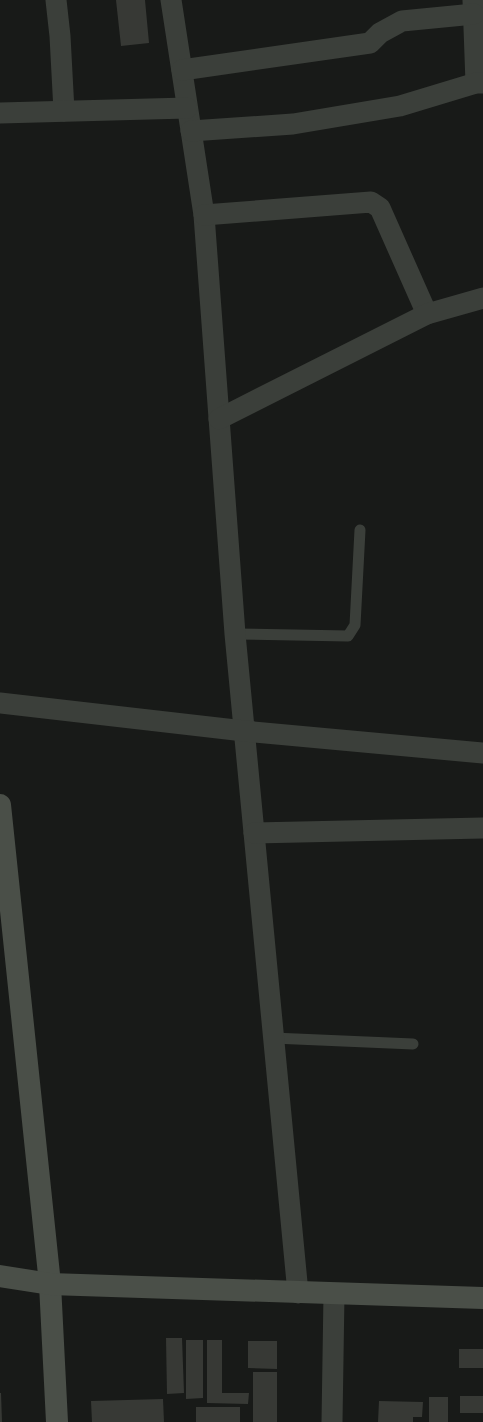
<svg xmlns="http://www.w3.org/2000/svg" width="483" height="1422" font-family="'Sofia Sans Condensed',sans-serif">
<rect width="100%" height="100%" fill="#181a18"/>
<g fill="#373935">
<polygon points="116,0 145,0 149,43 121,46"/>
<polygon points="166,1338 182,1338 184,1393 167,1394"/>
<polygon points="186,1340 203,1340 203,1398 186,1399"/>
<polygon points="207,1340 222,1340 222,1393 249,1393 248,1404 207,1403"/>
<polygon points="248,1341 277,1341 277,1369 248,1368"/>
<rect x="459" y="1349" width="24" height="19"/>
<rect x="253" y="1372" width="24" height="50"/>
<polygon points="0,1393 1,1393 2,1422 0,1422"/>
<rect x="460" y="1396" width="23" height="17"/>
<rect x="429" y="1397" width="19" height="25"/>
<polygon points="163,1399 164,1422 92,1422 91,1401"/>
<polygon points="379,1401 423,1402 422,1417 413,1417 413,1422 378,1422"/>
<rect x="196" y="1407" width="44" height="15"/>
</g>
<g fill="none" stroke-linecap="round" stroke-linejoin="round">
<g stroke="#3b3f3a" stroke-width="11">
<polyline points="235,634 348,636 355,625 360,530"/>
<polyline points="273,1038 413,1044"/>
</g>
<g stroke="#3b3f3a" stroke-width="21">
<polyline points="56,0 60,36 64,111"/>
<polyline points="171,0 204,215 235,634 298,1293"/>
<polyline points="473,0 476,83"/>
<polyline points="182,70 370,43 380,33 402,21 474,14"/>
<polyline points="0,113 187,108"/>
<polyline points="191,131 293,124 400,106 476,83 483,83"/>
<polyline points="204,215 371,202 380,208 427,314"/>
<polyline points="219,419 427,314 483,298"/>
<polyline points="0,703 244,731 483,753"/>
<polyline points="254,833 483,828"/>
<polyline points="332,1422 334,1294"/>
</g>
<g stroke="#4a4f48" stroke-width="22">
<polyline points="0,805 50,1284 57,1422"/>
<polyline points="0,1276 50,1284 483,1298"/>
</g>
</g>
</svg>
